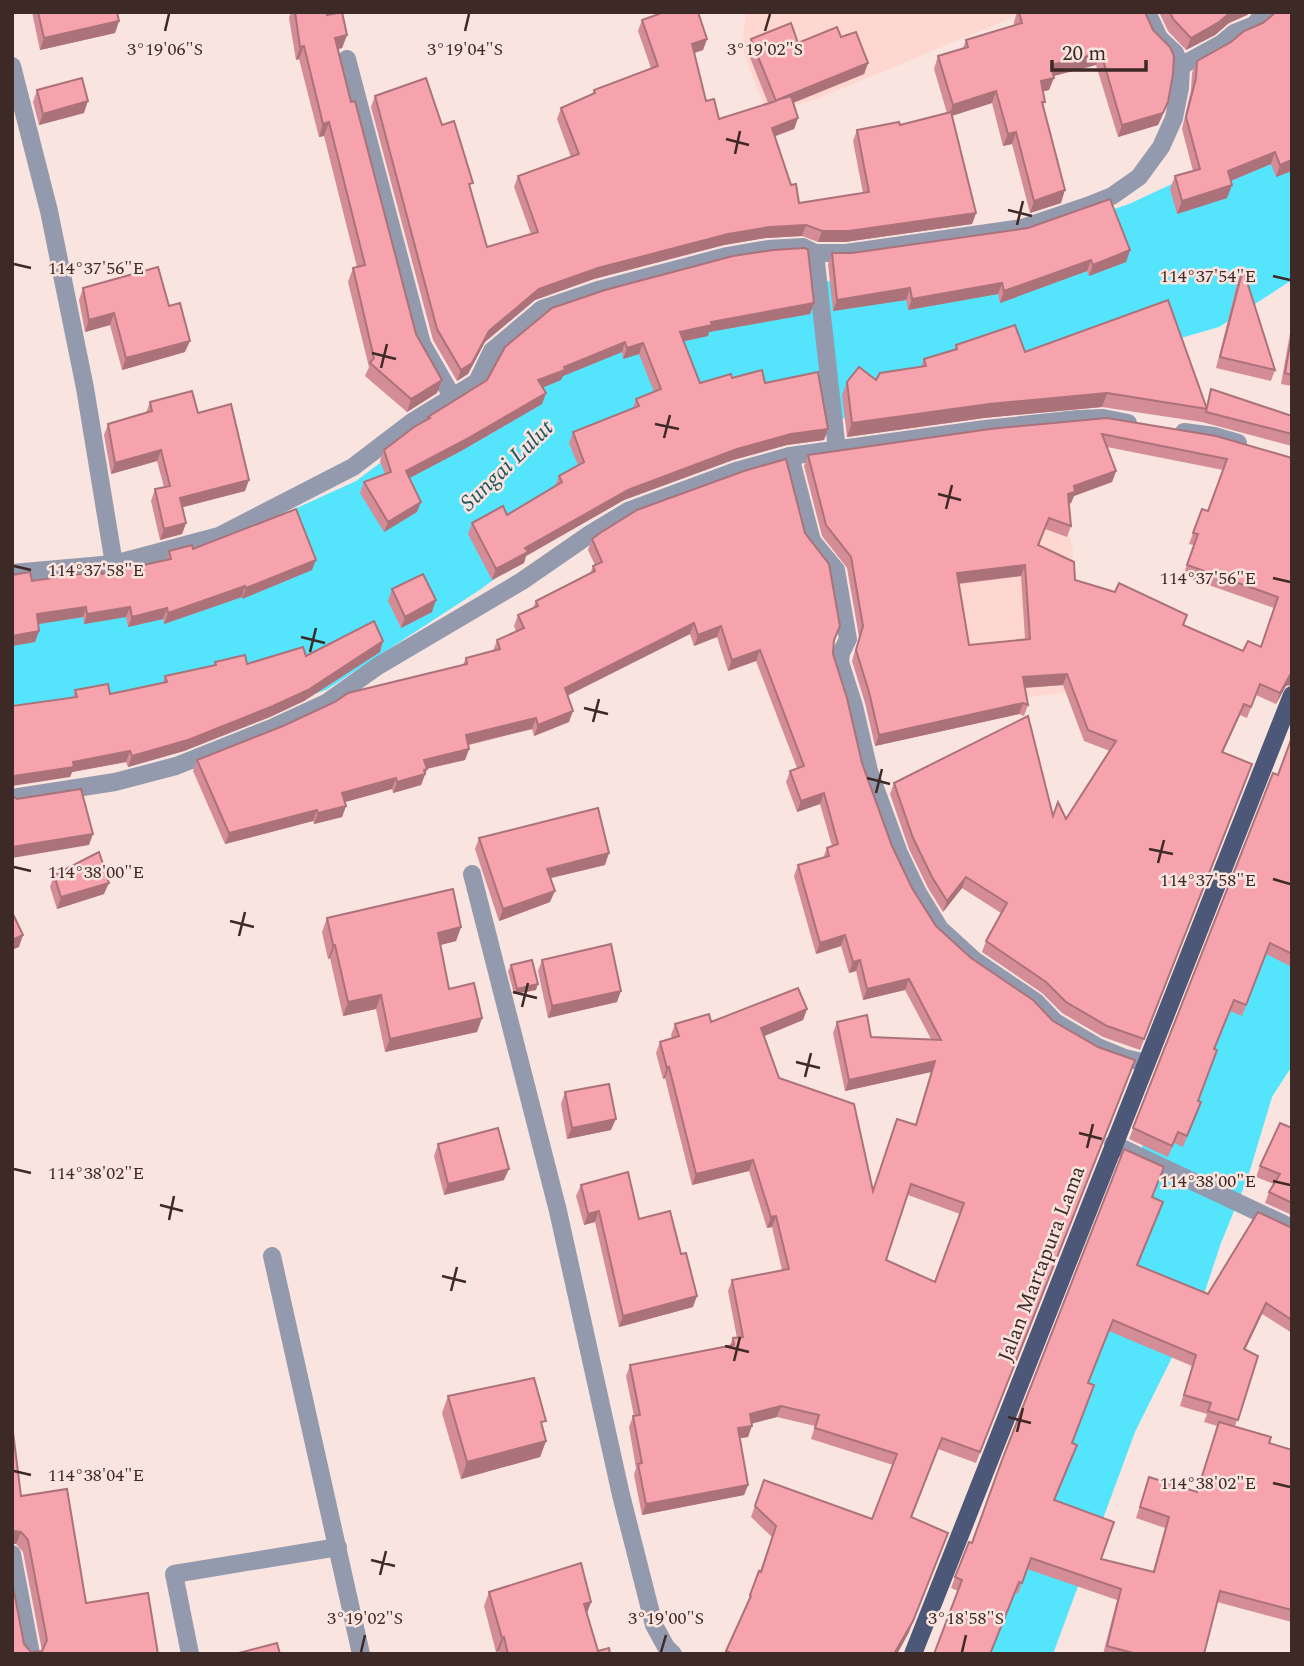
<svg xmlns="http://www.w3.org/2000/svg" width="1304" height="1666" font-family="Spectral,serif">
<rect width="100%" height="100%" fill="#fae4df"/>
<g fill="#fed8d0">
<polygon points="746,12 1026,12 817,99 766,113 742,48"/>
<polygon points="1066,524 1073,549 1075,692 938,707 905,619 1029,525"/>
</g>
<g fill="#54e5fc">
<polygon points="1292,128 1292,280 1219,327 1039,379 747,438 615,489 481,589 326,690 182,737 12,781 12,595 198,553 356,481 400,448 481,400 788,287 905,270 982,253 1129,204"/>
<polygon points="1292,759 1292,1066 1272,1097 1248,1177 1221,1243 1205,1291 1135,1432 1053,1654 946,1654"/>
</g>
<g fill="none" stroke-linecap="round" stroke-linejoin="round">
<g stroke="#939aad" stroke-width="18">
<polyline points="347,59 422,344 453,398"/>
<polyline points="12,66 49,211 85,388 114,564"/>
<polyline points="1181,66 1221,44 1234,33 1254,25 1263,15 1276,12"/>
<polyline points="815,253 837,450"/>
<polyline points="1184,432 1214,436 1238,443"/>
<polyline points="790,456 812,541 836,570 848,639 841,653 840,662 854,706 869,771 899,853 918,893 940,929 974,960 1036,1002 1055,1022 1098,1047 1125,1058 1146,1063"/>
<polyline points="12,573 114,564 219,536 353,467 412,422 477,382 492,351 542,309 598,290 727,256 768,249 803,247 815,253 846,253 1022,228 1087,206 1112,196 1139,177 1161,147 1174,118 1180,88 1181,66 1175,53 1159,38 1147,12"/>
<polyline points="12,798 115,782 176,766 274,727 326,703 378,666 522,581 590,534 628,511 736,471 790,456 985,429 1078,419 1103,418 1128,423"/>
<polyline points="472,874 558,1211 621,1495 654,1625 666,1647 673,1654"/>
<polyline points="1113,1144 1292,1228"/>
<polyline points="272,1256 361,1654"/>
<polyline points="12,1554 31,1654"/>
<polyline points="190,1654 174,1574 338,1547"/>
</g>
<polyline stroke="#4d5878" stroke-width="18" points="913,1654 1292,695"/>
</g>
<g fill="#d48c96" fill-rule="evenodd">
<polygon points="32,12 117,12 119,21 115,33 40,50"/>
<polygon points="291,12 326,12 327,15 347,35 342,48 338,49 351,102 416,334 442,380 437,393 407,412 365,376 369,367 348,282 353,268 357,267 324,136 319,137 299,59 296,60 289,18"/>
<polygon points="1017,12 1145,12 1163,115 1158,125 1118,137 1096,65 1053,76 1049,90 1043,91 1044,107 1061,203 1030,213 1012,144 1003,146 992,103 952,116 976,213 972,224 845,242 818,242 802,236 766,238 724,245 594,279 535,300 485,342 468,374 457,381 433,340 371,107 375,96 471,189 487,247 531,234 514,187 518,176 571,157 557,119 561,108 592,95 594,90 651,68 638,31 642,20 707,39 703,50 694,53 706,101 719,119 768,103 747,50 751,39 798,43 841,37 868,63 864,74 793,103 798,118 794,129 775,136 791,185 799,203 863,193 853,141 857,130 900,125 947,113 934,69 938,56 963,48 966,40 1014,25 1014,22"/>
<polygon points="1159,12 1251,12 1247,15 1229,23 1215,35 1186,50 1168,31"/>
<polygon points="1263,23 1292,171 1276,177 1271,164 1231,181 1232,185 1227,198 1177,214 1170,189 1175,176 1193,171 1182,129 1191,90 1192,73 1197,61"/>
<polygon points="37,90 84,113 39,125 33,102"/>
<polygon points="1130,250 1126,262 1089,276 1087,271 1000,303 998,294 908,310 906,300 833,311 828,264 832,253"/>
<polygon points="1243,269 1275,370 1271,381 1216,368 1238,280"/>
<polygon points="83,288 169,306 185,352 122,370 110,325 85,332 79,300"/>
<polygon points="814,303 810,314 709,332 708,336 684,341 700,383 732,378 765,383 828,429 824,440 787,445 733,460 624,500 526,556 524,563 492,580 468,534 472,523 507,515 555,486 559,476 578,465 569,443 573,432 633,408 636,399 654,392 639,354 623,359 622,352 563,376 561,380 542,388 546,393 542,404 461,451 409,478 417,512 384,532 360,493 364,482 385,474 380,461 384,450 427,420 428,417 487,380 505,347"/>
<polygon points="1292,322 1292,386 1281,384"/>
<polygon points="956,345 1025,352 1206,407 1211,389 1292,416 1292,446 1202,422 1202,421 1202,422 1102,407 984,418 847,437 842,395 847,382 876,380 921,366 924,359 954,350"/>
<polygon points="150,402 198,413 245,491 182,507 186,523 182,534 160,540 151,501 155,489 164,487 157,461 111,474 104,435 108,424 146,413"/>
<path d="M 1107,418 L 1292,458 L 1286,686 L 1276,704 L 1256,695 L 1247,718 L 1240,715 L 1223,752 L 1252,764 L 1140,1050 L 1103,1037 L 1062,1013 L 1042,993 L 982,952 L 986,941 L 1001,913 L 962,888 L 943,912 L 928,888 L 909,849 L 890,794 L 894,783 L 1066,819 L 1110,751 L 1084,741 L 1063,685 L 1025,688 L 1028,705 L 1024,716 L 1019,714 L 875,746 L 865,703 L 852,661 L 859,637 L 847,568 L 822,536 L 804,466 L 808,455 ZM 1107,447 L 1223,470 L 1208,511 L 1202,509 L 1189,544 L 1194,545 L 1183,576 L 1274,608 L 1261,646 L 1243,651 L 1184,625 L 1187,615 L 1075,580 L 1039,545 L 1045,529 L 1067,537 L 1071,526 L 1069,504 L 1071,503 L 1074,496 L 1112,482 L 1116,471 ZM 1021,576 L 1025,639 L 969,645 L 959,584 Z"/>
<path d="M 592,539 L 834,643 L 833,654 L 862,763 L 892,846 L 912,888 L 936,926 L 971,958 L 1053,1021 L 1098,1047 L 1135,1060 L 976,1463 L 938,1449 L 912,1517 L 909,1632 L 897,1654 L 724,1654 L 746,1606 L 759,1571 L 760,1572 L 772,1537 L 751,1517 L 764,1480 L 872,1519 L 893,1465 L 811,1439 L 815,1426 L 777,1417 L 751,1424 L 748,1437 L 740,1438 L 748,1485 L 744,1495 L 642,1515 L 634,1475 L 636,1468 L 629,1427 L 633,1416 L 634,1416 L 626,1376 L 630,1365 L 730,1345 L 733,1338 L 737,1338 L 728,1291 L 732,1280 L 782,1270 L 772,1227 L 767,1228 L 749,1171 L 692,1185 L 665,1078 L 663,1079 L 656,1053 L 660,1042 L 672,1038 L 671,1035 L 675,1024 L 711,1022 L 807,1009 L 803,1020 L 764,1036 L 779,1078 L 873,1190 L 915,1125 L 931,1072 L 845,1091 L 833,1033 L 837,1022 L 871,1037 L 931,1039 L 905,990 L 863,1000 L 856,971 L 849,973 L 841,946 L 816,954 L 794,876 L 798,865 L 823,858 L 827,848 L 832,846 L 820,804 L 797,812 L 786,782 L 790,771 L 797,768 L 756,661 L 728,671 L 717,637 L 694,646 L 690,634 L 568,695 L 569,722 L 534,736 L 532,729 L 469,745 L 469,749 L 465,760 L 427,769 L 421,785 L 393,793 L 392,789 L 345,802 L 346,806 L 342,817 L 314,824 L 313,821 L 225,844 L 193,771 L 197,760 L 463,665 L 466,658 L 493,651 L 497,640 L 516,631 L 514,626 L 518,615 L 533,608 L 536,601 L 590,574 L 593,566 L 595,565 L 588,550 ZM 908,1195 L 960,1214 L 935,1282 L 886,1260 Z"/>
<polygon points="193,549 312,570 242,599 242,597 164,624 163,619 128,627 126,617 84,624 83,617 38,624 39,631 35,642 12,646 12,575 32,581 102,574 166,560 169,551"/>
<polygon points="392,589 432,612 401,628 388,601"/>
<polygon points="383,641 380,652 304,701 270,717 184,751 128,767 126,762 72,772 70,777 73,697 75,690 110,694 163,682 165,676 214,665 215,662 247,664 306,656"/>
<polygon points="1292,737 1292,967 1266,954 1242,1016 1230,1011 1215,1049 1198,1101 1201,1102 1183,1147 1174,1143 1168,1157 1129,1139 1273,773 1278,775"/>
<polygon points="479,838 605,865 550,878 550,902 499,921 475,849"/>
<polygon points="54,875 104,894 57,909 50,887"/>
<polygon points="327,918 461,927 456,941 440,945 449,989 482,1018 477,1032 385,1052 376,1009 343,1016 330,958 328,959 322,932"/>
<polygon points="542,960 617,1002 548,1018 538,971"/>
<polygon points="511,965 536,990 514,994 508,971"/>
<polygon points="565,1092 611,1130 567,1139 561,1104"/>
<polygon points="1292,1128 1292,1215 1265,1203 1269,1192 1274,1184 1256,1177 1260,1166"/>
<polygon points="438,1144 504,1180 444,1195 434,1156"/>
<polygon points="581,1185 639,1219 693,1307 619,1327 595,1222 584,1225 576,1196"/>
<path d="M 1152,1197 L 1138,1265 L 1208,1294 L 1292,1228 L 1292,1333 L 1262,1314 L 1245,1350 L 1258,1356 L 1235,1426 L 1269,1443 L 1292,1450 L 1292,1622 L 1217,1602 L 1204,1654 L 1103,1654 L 1117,1600 L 1027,1569 L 1018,1594 L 1015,1592 L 958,1591 L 951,1588 L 955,1577 L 972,1543 ZM 1109,1331 L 1192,1366 L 1180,1406 L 1207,1414 L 1204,1422 L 1217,1426 L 1197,1492 L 1149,1477 L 1136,1518 L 1165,1528 L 1153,1572 L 1101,1559 L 1055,1500 L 1073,1456 L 1072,1443 L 1088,1383 Z"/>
<polygon points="448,1396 543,1429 546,1441 540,1457 461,1479 442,1413"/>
<polygon points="12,1432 21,1496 86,1603 158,1654 12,1654 24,1644 31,1652 42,1651 23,1552 16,1544 12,1543"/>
<polygon points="489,1592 591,1602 587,1613 598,1651 610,1654 499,1654 499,1651 496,1652 484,1606"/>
</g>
<g fill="#ac727a">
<polygon points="1231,12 1251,12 1247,15 1229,23 1215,35 1186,50 1191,38"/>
<polygon points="119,21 115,33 40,50 44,38"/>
<polygon points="347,35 342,48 330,51 335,38"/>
<polygon points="707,39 703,50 688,55 692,44"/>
<polygon points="304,46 299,59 296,60 300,47"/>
<polygon points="1101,53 1096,65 1046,78 1051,65"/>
<polygon points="868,63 864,74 773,111 777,100"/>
<polygon points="1054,78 1049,90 1036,93 1041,81"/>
<polygon points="996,91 992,103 948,117 953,105"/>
<polygon points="88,101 84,113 39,125 43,114"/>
<polygon points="1168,102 1158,125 1118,137 1122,125"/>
<polygon points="798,118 794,129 768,139 772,128"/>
<polygon points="329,122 324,136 319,137 323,124"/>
<polygon points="1016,132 1012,144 1003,146 1008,134"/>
<polygon points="1275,152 1271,164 1223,184 1228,171"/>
<polygon points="1292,160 1292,171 1276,177 1280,165"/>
<polygon points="1232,185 1227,198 1177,214 1182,201"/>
<polygon points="1065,190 1061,203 1030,213 1034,201"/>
<polygon points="976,213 972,224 845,242 818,242 822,231"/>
<polygon points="806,225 802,236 766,238 724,245 594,279 535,300 485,342 468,374 457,381 461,370 489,331 539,289 598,268 728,234 770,227"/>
<polygon points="1130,250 1126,262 1089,276 1093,265"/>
<polygon points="1091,260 1087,271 1000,303 1004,291"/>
<polygon points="1002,283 998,294 908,310 912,299"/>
<polygon points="910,288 906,300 833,311 837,300"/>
<polygon points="814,303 810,314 709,332 708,336 676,343 680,332 711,322"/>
<polygon points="114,313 110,325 85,332 89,320"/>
<polygon points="190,341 185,352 122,370 126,358"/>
<polygon points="625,342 622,352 563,376 561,380 534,391 538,380 564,367"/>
<polygon points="643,343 639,354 623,359 627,348"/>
<polygon points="442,380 437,393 407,412 411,399"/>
<polygon points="546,393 542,404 461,451 402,482 406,471"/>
<polygon points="1107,393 1102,407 984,418 847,437 852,423 989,404"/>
<polygon points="828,429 824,440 787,445 733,460 624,500 526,556 524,563 492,580 496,569 525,548 628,490 737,449 791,434"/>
<polygon points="161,450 157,461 111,474 115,463"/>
<polygon points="1116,471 1112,482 1074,496 1071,503 1064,505 1068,494 1074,486"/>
<polygon points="249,480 245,491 176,509 180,498"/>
<polygon points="421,502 417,512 384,532 388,522"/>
<polygon points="186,523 182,534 160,540 164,529"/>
<polygon points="316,560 312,570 242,599 246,588"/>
<polygon points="1025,565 1021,576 953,584 957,573"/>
<polygon points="245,586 242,597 164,624 168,613"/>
<polygon points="436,600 432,612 401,628 405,617"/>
<polygon points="86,607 83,617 33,625 37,614"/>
<polygon points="130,607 126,617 84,624 87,614"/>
<polygon points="167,608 163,619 128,627 132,617"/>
<polygon points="694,623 690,634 561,699 565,688"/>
<polygon points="721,626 717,637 694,646 698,635"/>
<polygon points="39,631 35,642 12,646 12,636"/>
<polygon points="383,641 380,652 304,701 270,717 184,751 128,767 132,756"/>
<polygon points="760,650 756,661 728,671 732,660"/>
<polygon points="1067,674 1063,685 1019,688 1023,677"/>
<polygon points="1292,674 1292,685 1286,686 1276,704 1280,693 1290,675"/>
<polygon points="1023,703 1019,714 875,746 879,735"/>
<polygon points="1244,704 1240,715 1218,763 1222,752"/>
<polygon points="573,711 569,722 534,736 538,725"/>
<polygon points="536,718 532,729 462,746 466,735"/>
<polygon points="469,749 465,760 420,770 424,760"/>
<polygon points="130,751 126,762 72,772 70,777 12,786 12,778 14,776 73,762"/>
<polygon points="427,769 421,785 393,793 397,782"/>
<polygon points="396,778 392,789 338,804 342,793"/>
<polygon points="824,793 820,804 797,812 801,801"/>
<polygon points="346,806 342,817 314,824 318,813"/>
<polygon points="317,810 313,821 225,844 229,833"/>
<polygon points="93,834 89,845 12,858 12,847"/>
<polygon points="609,853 605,865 543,880 547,869"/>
<polygon points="966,877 962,888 943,912 947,901"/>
<polygon points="109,883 104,894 57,909 61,897"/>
<polygon points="555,891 550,902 499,921 503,909"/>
<polygon points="461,927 456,941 433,947 438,933"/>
<polygon points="23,935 19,947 12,950 12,940"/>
<polygon points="845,935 841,946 816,954 820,943"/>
<polygon points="333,945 335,945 330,958 328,959"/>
<polygon points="860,960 856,971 849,973 853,962"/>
<polygon points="909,979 905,990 863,1000 867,989"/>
<polygon points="538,984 536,990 514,994 517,989"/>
<polygon points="621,991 617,1002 548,1018 552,1006"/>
<polygon points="381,995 376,1009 343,1016 348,1002"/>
<polygon points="807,1009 803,1020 757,1039 761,1028"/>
<polygon points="482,1018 477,1032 385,1052 390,1039"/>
<polygon points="935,1061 931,1072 845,1091 849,1080"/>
<polygon points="669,1067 665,1078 663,1079 667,1068"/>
<polygon points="616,1119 611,1130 567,1139 572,1128"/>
<polygon points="753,1160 749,1171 692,1185 696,1174"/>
<polygon points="509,1169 504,1180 444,1195 448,1184"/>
<polygon points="599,1211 595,1222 584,1225 588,1214"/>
<polygon points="776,1216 772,1227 767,1228 771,1217"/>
<polygon points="697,1296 693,1307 619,1327 623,1316"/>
<polygon points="1266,1303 1262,1314 1240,1360 1244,1349"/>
<polygon points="781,1406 777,1417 746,1425 750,1414"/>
<polygon points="752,1426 748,1437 734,1439 738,1428"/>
<polygon points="546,1441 540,1457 461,1479 467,1462"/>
<polygon points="748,1485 744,1495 642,1515 646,1504"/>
<polygon points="14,1531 21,1532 16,1544 12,1543 12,1532"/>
<polygon points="948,1533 909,1632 897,1654 894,1654"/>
<polygon points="591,1602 586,1616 584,1604"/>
<polygon points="504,1637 499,1651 496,1652 502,1638"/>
</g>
<g fill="#f6a3ae" stroke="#ac727a" stroke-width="2" fill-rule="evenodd">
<polygon points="38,12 117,12 119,21 44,38"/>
<polygon points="295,12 326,12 327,15 342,12 347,35 335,38 351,102 355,101 416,334 442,380 411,399 370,363 374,358 353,268 365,265 329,122 323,124 304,46 300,47"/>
<polygon points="664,12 698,12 707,39 692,44 706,101 714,99 719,119 776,101 751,39 791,23 798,43 837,27 841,37 856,32 868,63 777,100 791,96 798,118 772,128 791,185 796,184 799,203 869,192 857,130 899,122 900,125 951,112 976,213 849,231 822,231 806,225 770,227 728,234 598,268 539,289 489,331 472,363 461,370 437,329 375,96 426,78 442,125 454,121 473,183 469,184 487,247 538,232 518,176 579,154 561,108 595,93 594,90 658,66 642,20"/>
<polygon points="1019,12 1145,12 1153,30 1170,47 1174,56 1173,74 1168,102 1163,113 1122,125 1101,53 1051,65 1054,78 1041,81 1045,102 1042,102 1065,190 1034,201 1016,132 1008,134 996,91 953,105 938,56 968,47 966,40 1022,23"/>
<polygon points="1170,12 1231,12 1219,22 1191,38 1173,19"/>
<polygon points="1276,12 1292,12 1292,160 1280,165 1275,152 1228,171 1232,185 1182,201 1175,176 1200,169 1186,117 1196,78 1197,61 1231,42 1244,31 1263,23"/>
<polygon points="82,78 88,101 43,114 37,90"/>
<polygon points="1110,199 1130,250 1093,265 1091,260 1004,291 1002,283 912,299 910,288 837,300 832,253 852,253 1028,228"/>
<polygon points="805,248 808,250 814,303 711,322 712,325 680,332 700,383 731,374 732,378 762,370 765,383 818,372 828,429 791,434 737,449 628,490 525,548 528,552 496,569 472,523 503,506 507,515 562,482 559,476 584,462 573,432 639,406 636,399 661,389 643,343 627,348 625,342 564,367 565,370 538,380 546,393 465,440 406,471 421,502 388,522 364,482 391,472 384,450 414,427 430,418 428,417 487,380 505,347 552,308 605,290 733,256 773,250"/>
<polygon points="158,267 169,306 180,303 190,341 126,358 114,313 89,320 83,288"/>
<polygon points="1243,269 1275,370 1220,357"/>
<polygon points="1168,300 1207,409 1107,393 989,404 852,423 847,382 859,367 876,380 880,373 926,366 924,359 957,349 956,345 1015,325 1025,352"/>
<polygon points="1292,333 1292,375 1285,373"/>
<polygon points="1211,389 1292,416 1292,434 1206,412"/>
<polygon points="192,391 198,413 231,404 249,480 180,498 186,523 164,529 155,489 170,486 161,450 115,463 108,424 152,411 150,402"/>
<path d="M 1107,418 L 1216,436 L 1292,458 L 1292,674 L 1290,675 L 1280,693 L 1260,684 L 1251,707 L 1244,704 L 1222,752 L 1252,764 L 1144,1039 L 1107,1026 L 1066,1002 L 1046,982 L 986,941 L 1007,903 L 966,877 L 947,901 L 932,877 L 913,838 L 894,783 L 1028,716 L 1053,816 L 1058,802 L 1066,819 L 1116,741 L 1088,730 L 1067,674 L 1023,677 L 1028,705 L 1023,703 L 879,735 L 869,692 L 856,650 L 863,626 L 851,557 L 826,525 L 808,455 L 990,429 ZM 1102,434 L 1227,459 L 1208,511 L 1202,509 L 1193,533 L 1198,534 L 1187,565 L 1278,597 L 1261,647 L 1248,641 L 1243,651 L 1183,625 L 1187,615 L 1119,583 L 1115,592 L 1075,580 L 1074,562 L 1038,545 L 1049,518 L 1071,526 L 1068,494 L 1075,492 L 1074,486 L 1116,471 ZM 1025,565 L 1030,639 L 969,645 L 957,573 Z"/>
<path d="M 786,459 L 805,533 L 829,564 L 840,626 L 834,640 L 833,654 L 847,698 L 862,763 L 892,846 L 912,888 L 936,926 L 971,958 L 1033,1000 L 1053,1021 L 1098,1047 L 1135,1060 L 980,1452 L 942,1438 L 911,1517 L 948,1533 L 913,1621 L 894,1654 L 733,1654 L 726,1651 L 751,1596 L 750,1595 L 759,1571 L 761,1572 L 776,1526 L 755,1506 L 764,1480 L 872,1519 L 897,1454 L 815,1428 L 819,1415 L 781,1406 L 750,1414 L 752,1426 L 738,1428 L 748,1485 L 646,1504 L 638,1464 L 642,1463 L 633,1416 L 640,1415 L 630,1365 L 734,1345 L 733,1338 L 743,1337 L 732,1280 L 789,1269 L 776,1216 L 771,1217 L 753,1160 L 696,1174 L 669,1067 L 667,1068 L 660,1042 L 679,1036 L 675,1024 L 709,1014 L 711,1022 L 798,988 L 807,1009 L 761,1028 L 779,1078 L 854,1104 L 873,1191 L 897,1119 L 916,1125 L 935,1061 L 849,1080 L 837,1022 L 867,1015 L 871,1037 L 941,1040 L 909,979 L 867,989 L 860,960 L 853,962 L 845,935 L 820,943 L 798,865 L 829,856 L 827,848 L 838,844 L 824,793 L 801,801 L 790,771 L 804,766 L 760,650 L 732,660 L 721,626 L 698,635 L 694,623 L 565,688 L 573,711 L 538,725 L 536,718 L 466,735 L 469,749 L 424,760 L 427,769 L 424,770 L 425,774 L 397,782 L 396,778 L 342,793 L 346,806 L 318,813 L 317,810 L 229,833 L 197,760 L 283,726 L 335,702 L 348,693 L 467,664 L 466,658 L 500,649 L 497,640 L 524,628 L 518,615 L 538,606 L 536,601 L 595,571 L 593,566 L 602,562 L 592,539 L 600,533 L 637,510 L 744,471 ZM 911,1184 L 964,1203 L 935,1282 L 886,1260 Z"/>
<polygon points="296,509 316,560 246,588 245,586 168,613 167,608 132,617 130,607 87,614 86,607 37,614 39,631 12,636 12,575 30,572 32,581 101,571 102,574 171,559 169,551 192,545 193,549"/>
<polygon points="423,574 436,600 405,617 392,589"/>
<polygon points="374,621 383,641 308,690 273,706 188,740 132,756 130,751 73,762 74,767 14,776 12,778 12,706 77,697 75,690 108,684 110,694 167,682 165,676 216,665 215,662 245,655 247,664 303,647 306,656"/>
<polygon points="1292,737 1292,954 1270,943 1246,1005 1234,1000 1214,1049 1217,1050 1198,1101 1201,1102 1187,1136 1178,1132 1172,1146 1133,1128 1273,773 1278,775"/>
<polygon points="81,789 93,834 12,847 12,796 17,799"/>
<polygon points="598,808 609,853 547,869 555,891 503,909 479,838"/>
<polygon points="99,852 109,883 61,897 54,875"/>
<polygon points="453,889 461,927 438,933 449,989 474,983 482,1018 390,1039 381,995 348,1002 335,945 333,945 327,918"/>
<polygon points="12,912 23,935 12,940"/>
<polygon points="611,944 621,991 552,1006 542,960"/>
<polygon points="532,960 538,984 517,989 511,965"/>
<polygon points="609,1084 616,1119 572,1128 565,1092"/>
<polygon points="1280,1123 1292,1128 1292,1203 1269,1192 1280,1174 1260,1166"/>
<polygon points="498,1128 509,1169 448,1184 438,1144"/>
<polygon points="1124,1149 1164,1167 1152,1197 1163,1202 1137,1265 1208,1294 1258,1212 1292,1228 1292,1320 1266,1303 1244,1349 1258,1356 1238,1420 1208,1411 1211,1403 1184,1395 1196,1355 1113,1320 1088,1383 1094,1385 1072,1443 1077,1445 1054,1500 1114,1522 1101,1559 1154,1572 1169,1517 1140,1507 1149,1477 1197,1492 1219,1422 1271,1437 1269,1443 1292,1450 1292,1610 1220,1591 1204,1654 1137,1654 1107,1646 1121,1589 1031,1558 1022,1583 1019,1582 990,1654 934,1654 962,1580 955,1577 969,1542 972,1543 1002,1460"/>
<polygon points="628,1172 639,1219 670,1211 681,1254 686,1253 697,1296 623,1316 599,1211 588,1214 581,1185"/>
<polygon points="534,1378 546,1421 541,1422 546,1441 467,1462 448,1396"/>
<polygon points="12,1432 13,1432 21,1496 67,1489 86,1603 148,1593 158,1654 12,1654 12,1581 24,1644 31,1652 42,1651 47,1640 28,1540 21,1532 14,1531 12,1532"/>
<polygon points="581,1563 591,1602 584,1604 598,1651 609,1648 610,1654 508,1654 504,1637 502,1638 489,1592"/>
<polygon points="277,1643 280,1654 235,1654"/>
</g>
<path fill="none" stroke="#3d2925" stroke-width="2.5" d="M 165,31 L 169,14M 465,31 L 469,14M 765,31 L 770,14M 726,139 L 749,145M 735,154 L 740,131M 1008,210 L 1032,216M 1017,225 L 1023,201M 14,264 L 31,268M 1273,276 L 1290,280M 372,353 L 396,359M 381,368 L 387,344M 655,424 L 679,429M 664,438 L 670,415M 938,494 L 961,500M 946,509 L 952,485M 14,566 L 31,570M 1273,578 L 1290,582M 301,637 L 325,643M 310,652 L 316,628M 584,708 L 608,714M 593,722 L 599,699M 867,778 L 890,784M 876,793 L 882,769M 1149,849 L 1173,854M 1158,863 L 1164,840M 14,867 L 31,871M 1273,879 L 1290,884M 230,921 L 254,927M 239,936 L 245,912M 513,992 L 537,998M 522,1007 L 528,983M 796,1062 L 820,1068M 805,1077 L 811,1053M 1079,1133 L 1102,1139M 1087,1148 L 1093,1124M 14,1169 L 31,1173M 1273,1181 L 1290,1185M 160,1205 L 183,1211M 169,1220 L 174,1196M 442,1276 L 466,1282M 451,1291 L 457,1267M 725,1346 L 749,1352M 734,1361 L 740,1337M 1008,1417 L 1031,1423M 1017,1432 L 1023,1408M 14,1471 L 31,1475M 1273,1483 L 1290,1487M 371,1560 L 395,1566M 380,1575 L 386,1551M 361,1652 L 365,1635M 661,1652 L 666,1635M 962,1652 L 966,1635"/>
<g text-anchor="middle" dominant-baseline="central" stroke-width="5" stroke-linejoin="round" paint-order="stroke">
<g font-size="21" fill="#3d2925" stroke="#fae4df">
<text transform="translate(1042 1264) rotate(-69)">Jalan Martapura Lama</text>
</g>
<g font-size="23" font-style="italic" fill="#1c5862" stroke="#fae4df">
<text transform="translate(507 466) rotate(-44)">Sungai Lulut</text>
</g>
</g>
<g font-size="18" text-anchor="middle" fill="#3d2925" stroke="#fae4df" stroke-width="5" stroke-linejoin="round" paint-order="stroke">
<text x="165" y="55">3°19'06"S</text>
<text x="465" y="55">3°19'04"S</text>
<text x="765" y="55">3°19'02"S</text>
<text x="96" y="274">114°37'56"E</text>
<text x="1208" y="282">114°37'54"E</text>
<text x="96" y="576">114°37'58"E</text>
<text x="1208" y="584">114°37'56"E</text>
<text x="96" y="878">114°38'00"E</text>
<text x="1208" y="886">114°37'58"E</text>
<text x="96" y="1179">114°38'02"E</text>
<text x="1208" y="1187">114°38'00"E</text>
<text x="96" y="1481">114°38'04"E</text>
<text x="1208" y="1489">114°38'02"E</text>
<text x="365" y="1624">3°19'02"S</text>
<text x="666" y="1624">3°19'00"S</text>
<text x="966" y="1624">3°18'58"S</text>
</g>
<rect width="1304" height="1666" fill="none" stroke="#3d2925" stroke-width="28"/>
<path d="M1052 60v10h94v-10" fill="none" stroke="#3d2925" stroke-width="3.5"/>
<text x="1062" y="60" font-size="21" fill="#3d2925" stroke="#fae4df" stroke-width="5" paint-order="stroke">20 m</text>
</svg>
